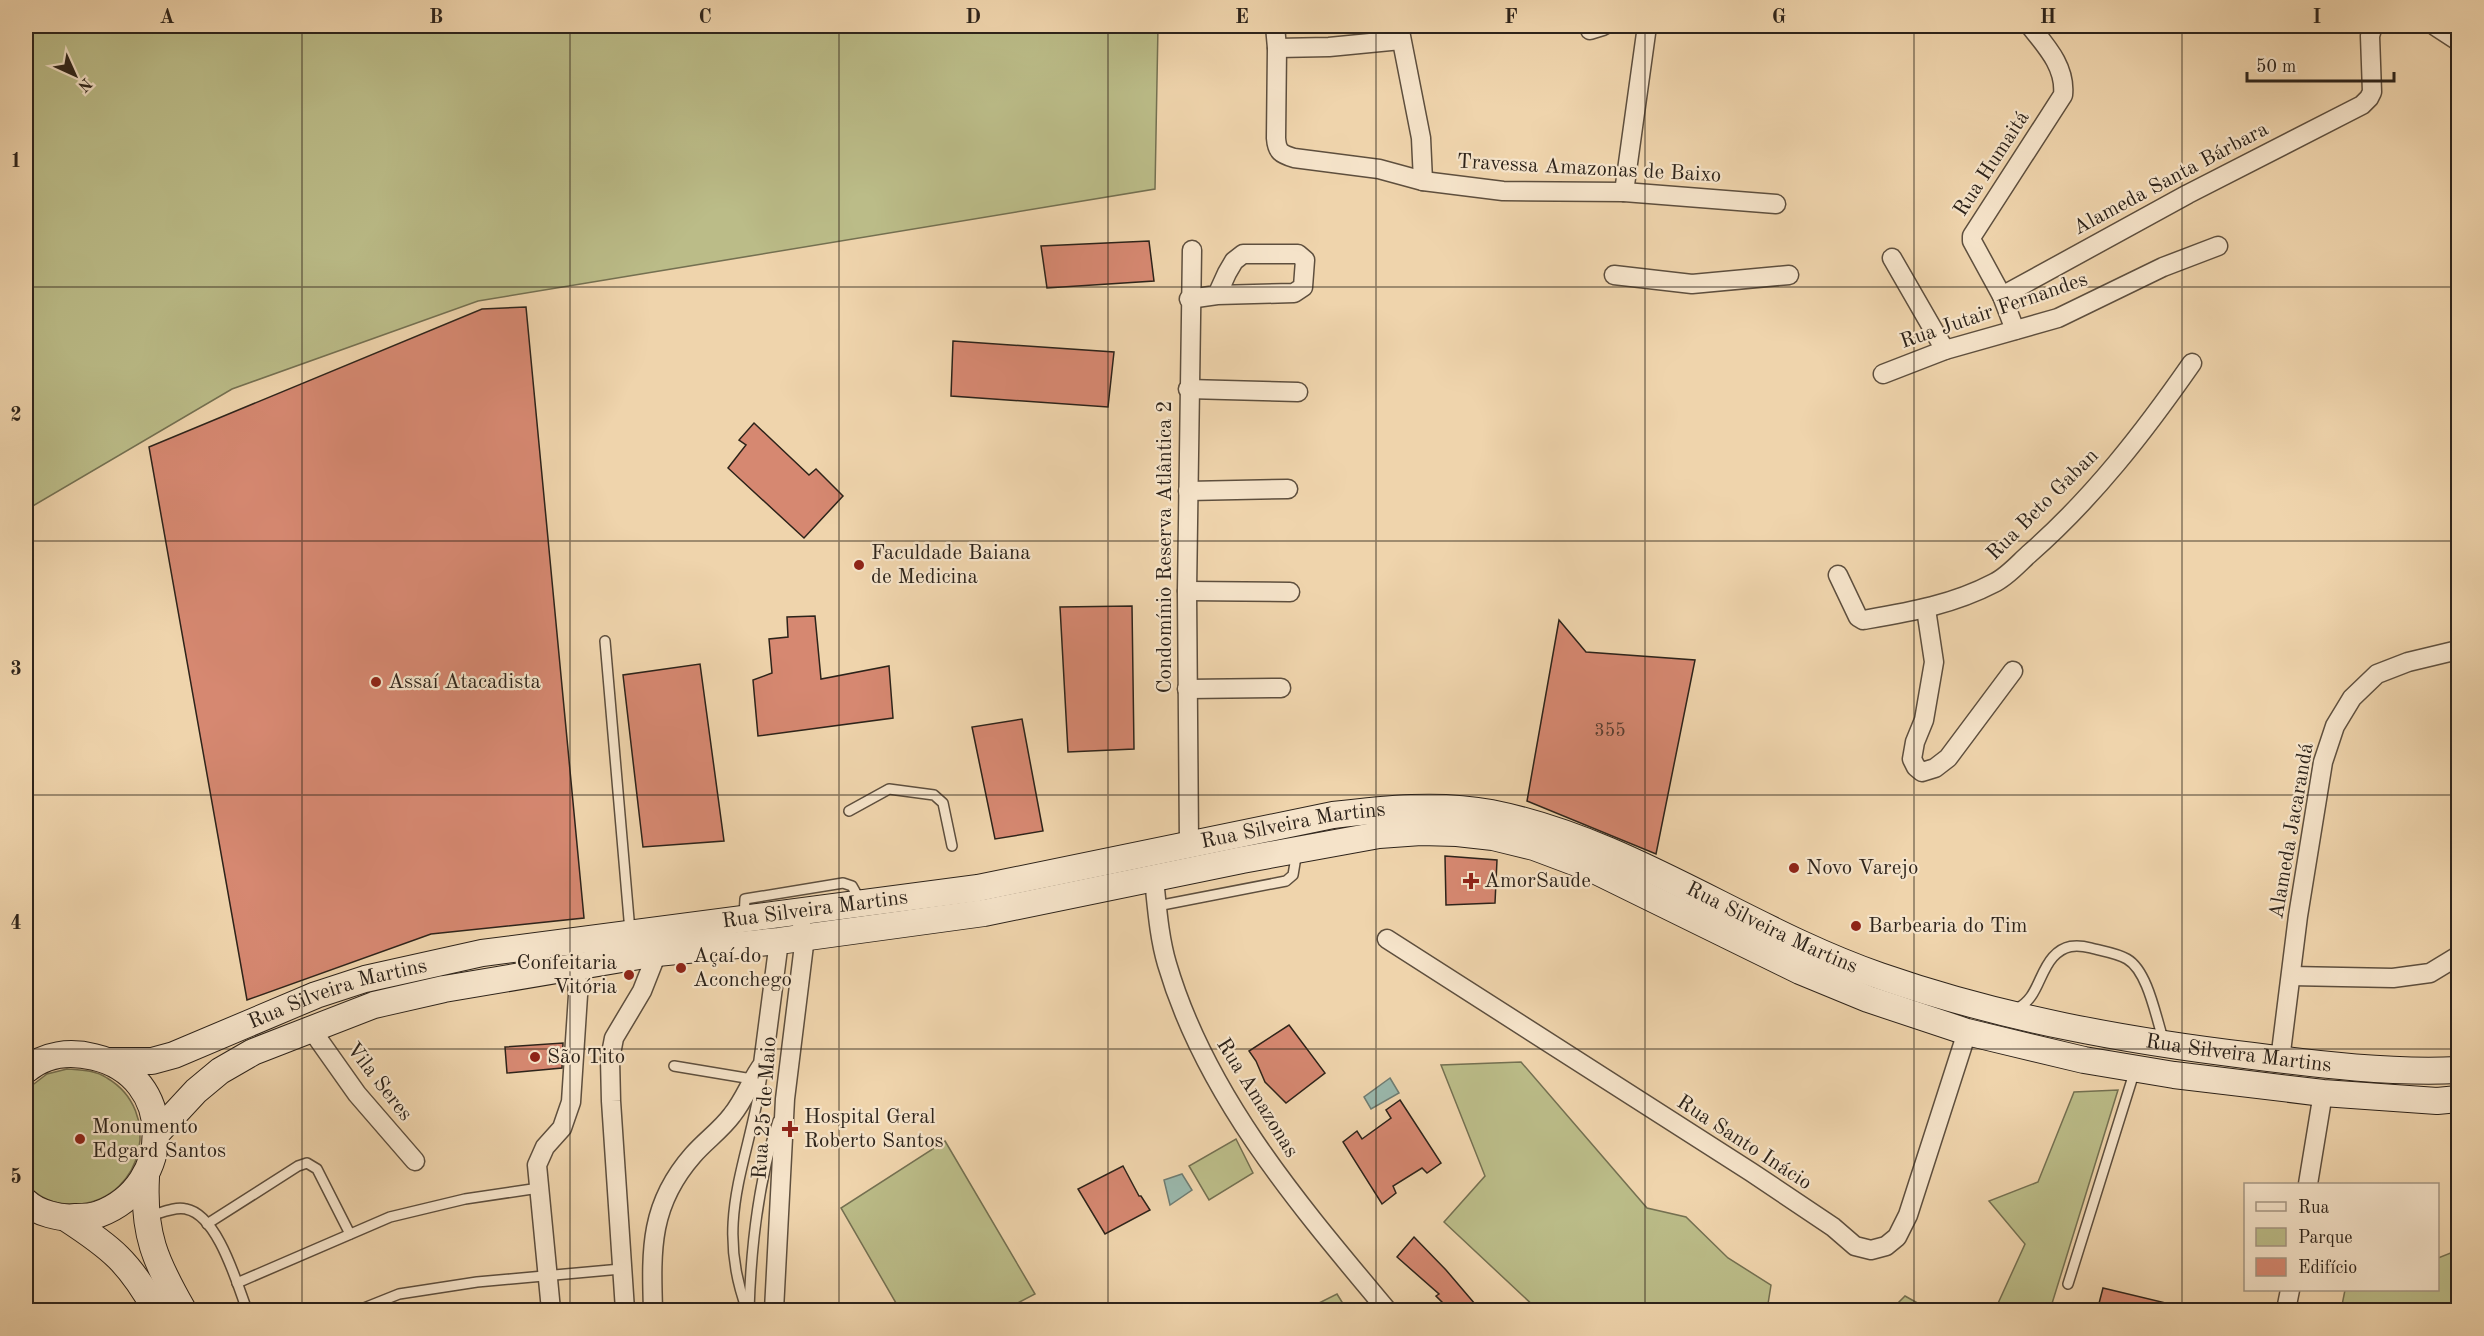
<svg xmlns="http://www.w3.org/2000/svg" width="2484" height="1336" font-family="'Old Standard TT',serif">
<rect width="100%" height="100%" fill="#efd4ac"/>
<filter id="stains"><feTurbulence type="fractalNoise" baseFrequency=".00333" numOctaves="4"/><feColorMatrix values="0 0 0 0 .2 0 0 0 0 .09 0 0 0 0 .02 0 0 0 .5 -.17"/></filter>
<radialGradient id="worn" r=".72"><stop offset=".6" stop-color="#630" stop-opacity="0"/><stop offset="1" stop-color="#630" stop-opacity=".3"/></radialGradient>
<g fill="#bbbc88" stroke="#747051" stroke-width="1.5">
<polygon points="26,26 1158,26 1155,189 478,301 232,389 26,510"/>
<polygon points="1521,1062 1647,1208 1686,1217 1728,1258 1771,1285 1767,1310 1538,1310 1444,1222 1485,1176 1441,1065"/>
<path d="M 67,1069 C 81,1070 95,1070 107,1078 C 163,1111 144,1197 80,1204 C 59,1206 40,1199 26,1184 L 26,1090 L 47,1074 Z"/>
<polygon points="2118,1090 2050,1310 1995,1310 2025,1244 1989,1201 2038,1182 2074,1092"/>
<polygon points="1236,1139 1253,1173 1209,1200 1189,1166"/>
<polygon points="945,1141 1035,1294 1004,1310 900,1310 841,1208"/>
<polygon points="2458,1250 2458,1310 2341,1310 2345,1290 2438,1290 2438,1258"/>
<polygon points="1337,1294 1347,1310 1305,1310"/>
<polygon points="1905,1296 1930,1310 1891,1310"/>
</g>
<g fill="#9ab8ac" stroke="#6e7c72" stroke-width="1.5">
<polygon points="1390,1078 1399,1093 1371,1109 1364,1097"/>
<polygon points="1182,1174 1192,1190 1170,1205 1164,1180"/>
</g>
<g fill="#d68871" stroke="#2d231a" stroke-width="1.5">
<polygon points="1149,241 1154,281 1047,288 1041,246"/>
<polygon points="526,307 584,918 431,934 247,1000 149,447 482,309"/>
<polygon points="953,341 1114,352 1108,407 951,396"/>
<polygon points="754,423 809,475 816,469 843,496 804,538 728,468 746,445 739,440"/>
<polygon points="1132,606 1134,749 1068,752 1060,607"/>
<polygon points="815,616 821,679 889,666 893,718 758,736 753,680 772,673 769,639 788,637 787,617"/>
<polygon points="1559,620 1586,652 1695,660 1656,854 1527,801"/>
<polygon points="700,664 724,841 643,847 623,675"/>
<polygon points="1022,719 1043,831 995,839 972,727"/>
<polygon points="1445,856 1497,860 1495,903 1446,905"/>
<polygon points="1289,1025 1325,1073 1286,1103 1265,1082 1256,1061 1249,1051"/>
<polygon points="563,1043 562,1068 507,1073 505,1047"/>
<polygon points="1400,1100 1441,1163 1427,1173 1422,1168 1393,1186 1396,1193 1382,1204 1343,1142 1357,1131 1362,1139 1391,1118 1386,1110"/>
<polygon points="1123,1166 1139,1196 1141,1196 1150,1210 1105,1234 1078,1189"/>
<polygon points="1414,1237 1446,1270 1481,1311 1451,1311 1436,1296 1439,1294 1397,1257"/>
<polygon points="2103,1288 2170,1304 2169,1311 2097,1311"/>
</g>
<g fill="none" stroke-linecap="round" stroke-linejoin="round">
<defs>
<g id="service">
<polyline points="605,641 630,931"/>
<polyline points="849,811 889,789 934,795 943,803 952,846"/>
<polyline points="1157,906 1286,881 1293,875 1297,851"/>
<polyline points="744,917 745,899 843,883 852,886 861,902"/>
<path d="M 2016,1009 C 2038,999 2038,974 2053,957 C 2064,945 2076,944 2091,948 C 2102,951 2117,953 2127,959 C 2148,971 2156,1018 2164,1042"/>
<polyline points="674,1066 752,1079"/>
<path d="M 150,1216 C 161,1213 175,1206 186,1209 C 218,1215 237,1284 247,1310"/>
<polyline points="207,1224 298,1166 307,1163 317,1169 350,1234"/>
<polyline points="237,1283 390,1217 465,1199 539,1188"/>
<polyline points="2068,1284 2135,1070"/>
<polyline points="359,1310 399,1294 477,1282 621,1269"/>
<path d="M 747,1310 C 713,1219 749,1163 762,1075"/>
<path d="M 749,1310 C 751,1247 758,1181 778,1121"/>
</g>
<g id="minor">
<path d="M 1275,26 L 1277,48 L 1276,138 C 1277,152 1281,154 1294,158 L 1379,169 L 1423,181 L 1503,191 L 1624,192 L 1776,204"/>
<polyline points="1399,26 1421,138 1423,181"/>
<polyline points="2435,26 2458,41"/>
<polyline points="1590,30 1603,26"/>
<polyline points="1277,48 1329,47 1401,40"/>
<polyline points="1624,192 1647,26"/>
<polyline points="1892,258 1945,350"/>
<polyline points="1614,275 1692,284 1789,275"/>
<polyline points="2002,296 2188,194 2362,105 2369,98 2372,92 2370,36 2373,26"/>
<polyline points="1189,299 1217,295 1294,293 1303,287 1305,260 1298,254 1243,254 1234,261 1227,273 1217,295"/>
<path d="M 2015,330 L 2002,296 L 1972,241 L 1972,236 L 2063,95 C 2066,67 2046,46 2030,26"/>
<polyline points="1883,374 1945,350 2058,318 2163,267 2218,246"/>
<polyline points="1188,389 1298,392"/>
<polyline points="1188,491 1288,489"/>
<path d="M 1838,575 L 1858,617 L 1863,620 C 1909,612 1952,605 1994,583 C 2007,577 2019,563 2029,554 C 2093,498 2144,432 2192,363"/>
<polyline points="1187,591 1290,592"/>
<polyline points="1926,609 1934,662 1924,720 1915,742 1912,759 1916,767 1922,772 1935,768 1948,758 2013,671"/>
<polyline points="1187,689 1281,688"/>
<polyline points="1189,844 1187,591 1192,250"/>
<path d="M 1154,879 C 1157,907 1159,937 1167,964 C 1206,1097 1300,1206 1387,1310"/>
<polyline points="1387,939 1751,1172 1833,1227 1855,1246 1871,1250 1886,1246 1897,1237 1908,1215 1967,1032"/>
<polyline points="2291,976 2393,978 2430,973 2458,956"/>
<polyline points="311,1029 357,1094 415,1161"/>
<polyline points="2280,1060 2298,916 2323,762 2335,726 2352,698 2377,674 2408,662 2458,650"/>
<polyline points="2308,1184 2323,1093"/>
<polyline points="551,1310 537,1165 545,1147 562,1128 571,1102 578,995 576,967"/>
<polyline points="625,1310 611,1101 610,1059 614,1038 642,991 657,953"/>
<path d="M 653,1310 C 651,1248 650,1204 693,1155 C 705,1141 721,1130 732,1115 C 745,1099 751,1080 763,1064 L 779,941"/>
<polyline points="774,1310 785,1099 805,937 802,927"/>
<polyline points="2286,1310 2290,1290"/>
</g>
<g id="secondary">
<path id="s1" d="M 110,1061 L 152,1061 L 174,1055 L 316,995 L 365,979 L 482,953 L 978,888 L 1333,815 C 1384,809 1439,803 1491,813 C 1631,841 1747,930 1880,976 C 2001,1018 2126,1041 2253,1056 C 2321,1065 2390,1073 2458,1070"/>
<path d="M 26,1070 C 45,1054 70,1051 94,1057 C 176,1076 175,1186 99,1214 C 92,1217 83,1217 76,1217 C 61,1219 37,1213 26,1202"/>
<polyline points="157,1133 196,1091 220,1071 253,1052 374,1005 444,989 657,953 779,941 984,913 1242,860 1379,835 1421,832 1457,833 1493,837 1534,847 1590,868 1800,971 1868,999 1967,1032 2084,1060 2174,1075 2323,1093 2437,1101 2458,1099"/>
<path d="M 146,1177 C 143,1234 155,1261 183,1310"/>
<path d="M 66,1218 C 112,1248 129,1262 156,1310"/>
</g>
</defs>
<use href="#service" stroke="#5e4f3e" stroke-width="12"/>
<use href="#minor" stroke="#5e4f3e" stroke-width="21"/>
<use href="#secondary" stroke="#2d231a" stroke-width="28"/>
<use href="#service" stroke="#f5e3c9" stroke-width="9"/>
<use href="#minor" stroke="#f5e3c9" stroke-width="18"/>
<use href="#secondary" stroke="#f5e3c9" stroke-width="26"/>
</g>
<path fill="none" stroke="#2d231a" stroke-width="1.5" stroke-opacity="0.55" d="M 302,26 L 302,1310M 570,26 L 570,1310M 839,26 L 839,1310M 1108,26 L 1108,1310M 1376,26 L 1376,1310M 1645,26 L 1645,1310M 1914,26 L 1914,1310M 2182,26 L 2182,1310M 26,287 L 2458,287M 26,541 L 2458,541M 26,795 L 2458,795M 26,1049 L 2458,1049"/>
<g fill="#8f2418" stroke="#f5e3c9" stroke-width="2">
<circle cx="859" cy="565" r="6"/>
<circle cx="376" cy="682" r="6"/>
<circle cx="1794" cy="868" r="6"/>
<path d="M1468 872h6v6h6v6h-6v6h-6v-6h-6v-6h6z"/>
<circle cx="1856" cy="926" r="6"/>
<circle cx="681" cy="968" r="6"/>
<circle cx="629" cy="975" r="6"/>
<circle cx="535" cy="1057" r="6"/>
<path d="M787 1120h6v6h6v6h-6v6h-6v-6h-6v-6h6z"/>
<circle cx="80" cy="1139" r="6"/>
</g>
<g text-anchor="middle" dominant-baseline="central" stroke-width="4.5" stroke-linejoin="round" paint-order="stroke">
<g font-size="18" fill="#573c30">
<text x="1610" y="731">355</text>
</g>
<g font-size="21" fill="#2d231a" stroke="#f5e3c9">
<text transform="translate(1992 164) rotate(-57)">Rua Humaitá</text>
<text transform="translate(1589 169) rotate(3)">Travessa Amazonas de Baixo</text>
<text transform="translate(2171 179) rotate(-28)">Alameda Santa Bárbara</text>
<text transform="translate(1994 311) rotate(-19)">Rua Jutair Fernandes</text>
<text transform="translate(2043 505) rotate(-45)">Rua Beto Gaban</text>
<text transform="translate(1165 547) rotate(-90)">Condomínio Reserva Atlântica 2</text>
<text stroke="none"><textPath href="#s1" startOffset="1212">Rua Silveira Martins</textPath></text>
<text transform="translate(2292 831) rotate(-80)">Alameda Jacarandá</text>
<text stroke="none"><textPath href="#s1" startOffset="726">Rua Silveira Martins</textPath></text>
<text stroke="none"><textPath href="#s1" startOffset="1716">Rua Silveira Martins</textPath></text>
<text stroke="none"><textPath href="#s1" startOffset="240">Rua Silveira Martins</textPath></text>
<text stroke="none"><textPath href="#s1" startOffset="2202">Rua Silveira Martins</textPath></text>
<text transform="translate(379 1082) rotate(52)">Vila Seres</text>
<text transform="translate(1257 1098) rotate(58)">Rua Amazonas</text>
<text transform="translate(765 1108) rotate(-86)">Rua 25 de Maio</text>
<text transform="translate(1744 1143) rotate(33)">Rua Santo Inácio</text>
</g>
<g font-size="21" fill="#2d231a" stroke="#f5e3c9" text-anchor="start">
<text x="871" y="553">Faculdade Baiana<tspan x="871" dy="24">de Medicina</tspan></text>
<text x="388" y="682">Assaí Atacadista</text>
<text x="1806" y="868">Novo Varejo</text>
<text x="1484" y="881">AmorSaude</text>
<text x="1868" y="926">Barbearia do Tim</text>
<text x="693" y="956">Açaí do<tspan x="693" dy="24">Aconchego</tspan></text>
<text x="617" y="963" text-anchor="end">Confeitaria<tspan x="617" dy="24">Vitória</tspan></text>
<text x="547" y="1057">São Tito</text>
<text x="804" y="1117">Hospital Geral<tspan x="804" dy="24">Roberto Santos</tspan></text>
<text x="92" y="1127">Monumento<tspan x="92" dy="24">Edgard Santos</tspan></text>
</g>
</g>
<rect width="2484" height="1336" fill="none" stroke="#efd4ac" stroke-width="66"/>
<rect x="2244" y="1183" width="195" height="108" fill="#f5e3c9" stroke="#a59683" stroke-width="1.5"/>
<rect x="2256" y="1202" width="30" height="9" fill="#f5e3c9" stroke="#a59683" stroke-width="1.5"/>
<text x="2298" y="1213" font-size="18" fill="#2d231a">Rua</text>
<rect x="2256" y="1228" width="30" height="18" fill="#bbbc88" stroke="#a59683" stroke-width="1.5"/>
<text x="2298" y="1243" font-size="18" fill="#2d231a">Parque</text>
<rect x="2256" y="1258" width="30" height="18" fill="#d68871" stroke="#a59683" stroke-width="1.5"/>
<text x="2298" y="1273" font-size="18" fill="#2d231a">Edifício</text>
<g transform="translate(75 75) rotate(135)" stroke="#f5e3c9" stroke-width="4.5" paint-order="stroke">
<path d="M0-4.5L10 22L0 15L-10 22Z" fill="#2d231a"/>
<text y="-9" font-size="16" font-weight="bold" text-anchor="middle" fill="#2d231a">N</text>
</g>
<path d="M2247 72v9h147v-9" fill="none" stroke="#2d231a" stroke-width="3"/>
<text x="2256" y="72" font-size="18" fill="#2d231a" stroke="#f5e3c9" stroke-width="4.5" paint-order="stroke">50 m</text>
<rect x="33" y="33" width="2418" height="1270" fill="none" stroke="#2d231a" stroke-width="2"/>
<g font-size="20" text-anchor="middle" font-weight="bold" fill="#2d231a">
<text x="167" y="23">A</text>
<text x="436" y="23">B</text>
<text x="705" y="23">C</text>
<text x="973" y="23">D</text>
<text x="1242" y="23">E</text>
<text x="1511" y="23">F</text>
<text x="1779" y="23">G</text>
<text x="2048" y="23">H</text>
<text x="2317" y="23">I</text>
<text x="16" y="167">1</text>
<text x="16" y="421">2</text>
<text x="16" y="675">3</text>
<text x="16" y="929">4</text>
<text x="16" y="1183">5</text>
</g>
<rect width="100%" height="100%" filter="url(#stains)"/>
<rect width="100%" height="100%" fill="url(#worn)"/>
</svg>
